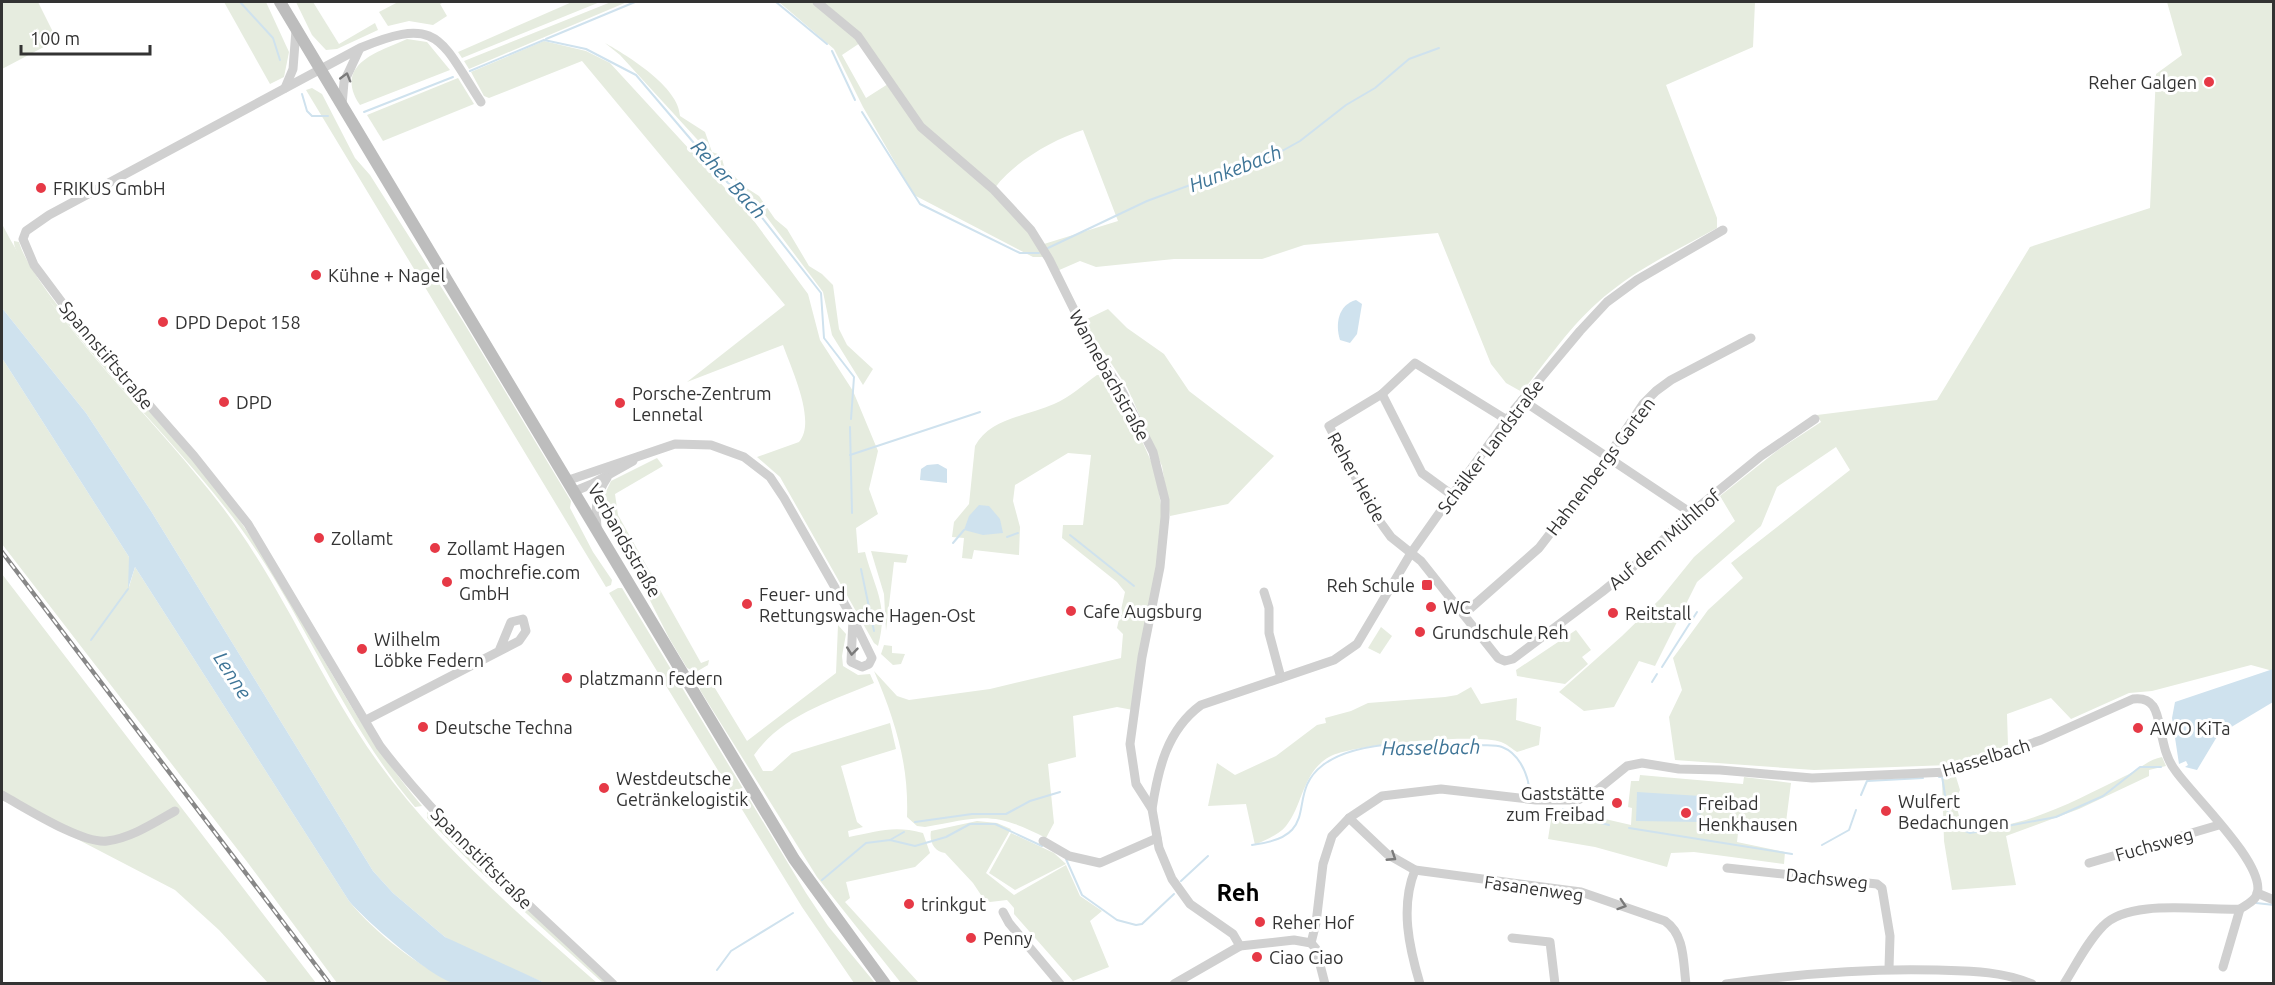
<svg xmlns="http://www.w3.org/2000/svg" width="2275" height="985" font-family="Ubuntu,sans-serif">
<rect width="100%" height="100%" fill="#fff"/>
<g fill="#e6ecdf" fill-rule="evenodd">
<polygon points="2,2 38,2 57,40 2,69"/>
<polygon points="224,2 266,2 289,52 284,77 270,84"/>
<polygon points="296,2 313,2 339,44 375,23 378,30 337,49 326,50 312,35"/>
<polygon points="398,2 444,2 440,4 447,16 433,25 409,21 388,26 379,12"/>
<polygon points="572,2 600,2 462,58 458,52"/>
<polygon points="611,2 627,2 469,69 464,61"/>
<path d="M 779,2 L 1755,2 L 1753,47 L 1666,85 L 1717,218 L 1717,228 C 1681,248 1642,266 1610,292 C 1575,319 1549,358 1522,392 L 1506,383 L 1491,364 L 1438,233 L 1304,245 L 1262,259 L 1174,259 L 1096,267 L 1080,261 L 1057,271 L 1044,244 L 1118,221 L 1083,130 C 1052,140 1010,164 992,192 L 1028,231 L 1046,257 L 1033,257 L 914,195 L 863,107 L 834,49 ZM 860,43 L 888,84 L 866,98 L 842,55 Z"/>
<polygon points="2167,2 2273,2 2273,671 2251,665 2152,691 2129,693 2071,719 2051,698 2007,714 2008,746 1949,765 1814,770 1675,760 1669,717 1682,690 1673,658 1708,610 1743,578 1731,563 1850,470 1836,447 1777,487 1761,526 1697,582 1655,666 1639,661 1614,707 1584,711 1559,692 1622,636 1660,599 1694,557 1735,521 1720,496 1778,450 1821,422 1817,415 1937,400 2030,247 2150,208 2156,74 2182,55"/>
<path d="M 407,39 L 427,42 L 450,70 L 360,105 C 333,64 378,52 407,39 Z"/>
<path d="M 544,41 L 586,51 L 610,63 L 748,213 L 808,294 L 820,340 L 853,391 L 878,451 L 869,489 L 878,514 L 856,528 L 858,553 L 865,552 C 875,590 889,605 878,646 L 874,643 L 780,477 L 757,457 L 799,442 C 817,422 791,368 783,345 L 687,382 L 785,305 L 582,61 L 489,98 L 484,96 L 471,72 Z"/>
<path d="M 605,43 C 628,56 679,87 680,116 L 705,132 L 712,152 L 721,155 L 724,166 L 745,187 L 759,196 L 775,219 L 787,229 L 809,266 L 822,274 L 833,285 L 839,329 L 847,345 L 873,369 L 863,385 L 832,335 L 823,292 L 759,207 L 620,55 Z"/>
<polygon points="458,78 474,104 383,141 367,115"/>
<polygon points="312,88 322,94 355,158 370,175 464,323 571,501 570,508 593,552 612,580 611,585 606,587 306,90"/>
<path d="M 2,224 C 58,333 150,412 223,508 C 282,586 319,678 375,758 C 436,844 519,914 597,983 L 545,983 L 474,953 L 445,937 L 393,893 L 373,871 L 151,511 L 86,413 L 2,308 Z"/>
<path d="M 14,241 L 19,242 C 28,273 75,327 97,353 C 148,412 205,468 249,534 C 308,624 352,724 422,806 L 415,807 C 350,731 312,635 258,553 C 220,495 171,444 125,392 C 106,370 11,261 14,241 Z"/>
<polygon points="1108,309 1127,328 1164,354 1189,391 1274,456 1228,504 1170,516 1162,466 1127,387 1083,321"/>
<path d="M 2,358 L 129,557 L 129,587 L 135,567 L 349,901 C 376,934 416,964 454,983 L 337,983 L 248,863 L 2,544 Z"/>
<path d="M 1097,375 L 1107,376 L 1120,392 L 1155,470 L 1163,517 L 1158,567 L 1133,710 L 1117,707 L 1073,716 L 1076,757 L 1048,764 L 1054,823 L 1046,838 C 992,810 981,817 925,827 L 917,826 L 907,817 C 909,764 895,720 874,671 L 897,696 L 909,700 L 990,689 L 1121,658 L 1123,634 L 1117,628 L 1125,592 L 1117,582 L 1062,538 L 1063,525 L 1083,525 L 1091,455 L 1068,453 L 1015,485 L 1013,501 L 1020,527 L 1019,555 L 974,550 L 972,559 L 962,558 L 964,538 L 952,537 L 954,522 L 969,504 L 975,446 C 990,418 1028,416 1054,404 C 1070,397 1083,385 1097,375 Z"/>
<polygon points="657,458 663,466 615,494 618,515 701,663 709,660 708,665 696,672 687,668 669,638 622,545 602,513 602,500 611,481"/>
<polygon points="871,551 908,555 906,563 894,562 886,631 884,594"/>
<polygon points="2,574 316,983 268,983 219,930 175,890 2,800"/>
<polygon points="618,588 622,588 806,893 828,926 875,983 854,983 802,907 609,593"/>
<path d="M 838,625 L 846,634 L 842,656 L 843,666 L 858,675 L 870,674 L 874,683 C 832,701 782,715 754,755 L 763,771 L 772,771 L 792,753 L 890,723 L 896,749 L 841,766 L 857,822 L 863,827 L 848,831 L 849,837 C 878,832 892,825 923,833 L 930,853 L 915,867 L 846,882 L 850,898 L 845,902 L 919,983 L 901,983 L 817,877 L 700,690 L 699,683 L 707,675 L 747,741 L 836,673 Z"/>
<polygon points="1381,627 1392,636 1380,654 1368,648"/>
<polygon points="1576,630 1591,650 1582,657 1588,664 1565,684 1517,676 1516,670"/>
<polygon points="884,645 892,646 892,653 905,654 901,664 893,665 881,654"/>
<path d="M 1471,687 L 1481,704 L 1517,698 L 1516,720 L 1541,727 L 1539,745 L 1517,752 C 1512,749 1507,744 1501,742 C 1477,733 1351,744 1329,757 C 1302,773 1303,805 1286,826 C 1279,835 1265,840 1255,845 L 1246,804 L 1208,806 L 1217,763 L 1235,775 L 1276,756 L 1317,725 L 1326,723 L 1325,718 L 1351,711 L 1368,703 L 1445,697 L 1457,695 Z"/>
<path d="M 2162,757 L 2166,766 L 2149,770 L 2149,776 L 2079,809 L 2006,836 L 2016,885 L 1952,890 L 1944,841 L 1942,779 L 1956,777 L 1960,790 L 1955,800 L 1962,828 C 2018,833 2076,800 2125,776 C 2139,770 2147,760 2162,757 Z"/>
<polygon points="1640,775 1743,784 1744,777 1791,783 1785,830 1739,824 1737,842 1785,852 1784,864 1694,852 1671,853 1667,867 1595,847 1548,839 1553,807 1631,825 1632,808 1628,807 1631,781 1639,781"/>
<polygon points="427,812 606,983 603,983 472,864 427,818"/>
<path d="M 977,821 L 997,823 L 1011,829 L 986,873 L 1014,895 L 1066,865 L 1080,896 L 1102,911 L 1090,921 L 1109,967 L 1073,981 L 1014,914 L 1014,908 L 1007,900 L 990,902 L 983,898 L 973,883 L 945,853 C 934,852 929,841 931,831 Z"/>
<polygon points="1011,833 1054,853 1066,864 1015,890 989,873"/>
</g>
<g fill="#cfe2ee">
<path d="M 1356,300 L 1362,304 L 1357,334 L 1350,343 L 1340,340 C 1335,324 1338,305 1356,300 Z"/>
<path d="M 2,308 L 86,413 L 151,511 L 373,871 L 393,893 L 445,937 L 545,983 C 525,984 469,985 453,983 C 428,975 366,921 349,901 L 135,567 L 128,589 L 129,557 L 2,358 Z"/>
<polygon points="938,464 947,469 947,483 920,480 921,469 927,465"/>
<polygon points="979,505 989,506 1000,519 1003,533 983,535 964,530 969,516"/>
<polygon points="2273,669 2273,702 2218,735 2197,770 2185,767 2188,765 2186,761 2179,764 2172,718 2175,702"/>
<polygon points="1637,792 1701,796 1700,822 1636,821"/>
</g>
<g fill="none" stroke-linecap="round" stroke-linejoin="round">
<g stroke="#cfe2ee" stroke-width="2">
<polyline points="240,2 273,38 280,60"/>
<polyline points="776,2 827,44"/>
<polyline points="546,39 635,2"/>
<polyline points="832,51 855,100"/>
<polyline points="470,71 544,40 586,49 636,75 728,183 752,198 753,206 821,293 824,338 854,377 851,419"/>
<polyline points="302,94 307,111 312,116 328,116"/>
<polyline points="364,112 453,77"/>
<polyline points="862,112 920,204 1020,253 1039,253"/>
<polyline points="1048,248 1147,201 1282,151 1300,141 1346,105 1375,88 1409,59 1439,48"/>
<polyline points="850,427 852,513"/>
<polyline points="850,455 980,412"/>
<polyline points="1070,535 1134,586"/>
<polyline points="1007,537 1018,533"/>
<polyline points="953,543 964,530"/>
<polyline points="861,569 874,631"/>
<polyline points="91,640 128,589"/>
<polyline points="1662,667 1697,612"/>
<polyline points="1652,682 1657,674"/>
<path d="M 1939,777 L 1942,777 C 1947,800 1944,825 1970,833 L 2056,817 L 2103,796 L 2140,767 L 2161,767"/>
<polyline points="1861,795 1867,781 1923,778"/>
<polyline points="1563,809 1581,818 1609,825"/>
<polyline points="915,822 972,814 1006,814 1030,801 1060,792"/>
<polyline points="1629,828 1792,854"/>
<polyline points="890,840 904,832"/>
<path d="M 1252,845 C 1326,836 1283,795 1323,765 C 1359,738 1432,742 1475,745 C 1483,746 1495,744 1502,747 C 1518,753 1527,772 1529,787"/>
<polyline points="1822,845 1849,830 1856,810"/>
<polyline points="1066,859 1082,895 1117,920 1136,925 1142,924 1174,894"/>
<polyline points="822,880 866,843 890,840 915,846 946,837 970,824 995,824 1042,846"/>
<polyline points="1181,881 1208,856"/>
<polyline points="2256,903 2274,905"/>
<polyline points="717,970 731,951 793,913"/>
<polyline points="710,984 710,983"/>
</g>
<g stroke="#d0d0d0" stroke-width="9">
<polyline points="817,2 858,36 921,127 993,189 1031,230 1049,259 1093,348 1122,391 1153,452 1165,500 1165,517 1160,567 1142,657 1130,744 1136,784 1152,809 1159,848 1172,879 1190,904 1233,934 1240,946"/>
<polyline points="285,88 293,69 296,30"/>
<path d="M 481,102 C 440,39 439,15 360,48 L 49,215 L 26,231 L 23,239 L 34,265 L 78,324 L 194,456 L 248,524 L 380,746 C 448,835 532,907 613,984"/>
<polyline points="342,105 344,82 359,50"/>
<polyline points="1382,394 1422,473 1452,495"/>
<polyline points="1522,400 1691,513"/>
<polyline points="1507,420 1415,363 1382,394 1329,426 1374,513 1383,526 1391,537 1421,561 1498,658 1505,661 1513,659 1602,592 1645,557 1691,513 1761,456 1815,419"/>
<polyline points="569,480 675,444 711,445 744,457 770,477 784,498 853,619 872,658 869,664 862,667 851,662 853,619"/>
<polyline points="575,491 592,484 633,461"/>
<path d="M 597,527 C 595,507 596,494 607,478"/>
<polyline points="1264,592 1269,608 1269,633 1281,678"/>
<polyline points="1464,614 1539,548 1599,470 1643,404 1656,391 1671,380 1751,338"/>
<polyline points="366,720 519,641 526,631 523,619 511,622 499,651"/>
<path d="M 2,795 C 26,808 82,844 107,841 C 131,838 154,823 175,811"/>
<path d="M 1152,809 C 1158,769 1167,730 1201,705 L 1334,660 L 1357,644 L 1411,553 L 1452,495 L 1514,410 L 1580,331 L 1607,302 L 1637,280 L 1723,230"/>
<path d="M 1349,818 L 1387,854 L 1415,870 L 1581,892 L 1665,921 C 1685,935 1683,961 1686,984"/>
<polyline points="1043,841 1069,856 1100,863 1157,838"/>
<polyline points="2089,863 2219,825"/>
<polyline points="1727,868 1877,884 1882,888 1890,936 1889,968"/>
<path d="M 1415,870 C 1400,907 1409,947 1420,984"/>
<polyline points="2257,893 2274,900"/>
<polyline points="1003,912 1009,923 1060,984"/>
<polyline points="1512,938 1550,942 1555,984"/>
<path d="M 1311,943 L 1316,923 L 1323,864 L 1332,836 L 1349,818 L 1382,796 L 1441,789 L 1536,800 L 1578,800 L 1596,791 L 1627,766 L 1642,763 L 1679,769 L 1720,770 L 1812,778 L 1948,772 L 2041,740 L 2133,699 C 2141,698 2148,699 2153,706 C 2162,718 2160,751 2175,770 C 2191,794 2267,865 2257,894 C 2255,901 2246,905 2240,909 C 2202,911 2129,898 2103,926 C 2087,942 2076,965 2064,984"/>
<polyline points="1311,943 1316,949 1325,984"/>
<polyline points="2223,967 2240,909"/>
<polyline points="1174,984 1240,946 1294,940 1311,943"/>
<path d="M 1726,984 C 1796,974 1866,968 1937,970 C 1969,971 2002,971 2032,984"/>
</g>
<polyline stroke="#bdbdbd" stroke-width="12" points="280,2 794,859 885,984"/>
<defs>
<polyline id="rail" points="2,552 330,984"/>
</defs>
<use href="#rail" stroke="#888" stroke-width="4.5"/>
<use href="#rail" stroke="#fff" stroke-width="2" stroke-dasharray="7" stroke-linecap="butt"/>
</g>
<defs><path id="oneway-chevron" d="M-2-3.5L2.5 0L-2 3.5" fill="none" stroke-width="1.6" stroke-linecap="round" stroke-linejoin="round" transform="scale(1.5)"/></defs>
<g stroke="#7a7a7a">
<use href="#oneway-chevron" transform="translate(346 77) rotate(-74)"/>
<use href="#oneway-chevron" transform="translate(852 651) rotate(96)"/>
<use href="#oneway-chevron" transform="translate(1392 857) rotate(33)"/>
<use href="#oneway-chevron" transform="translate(1622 905) rotate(18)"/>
</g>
<g fill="#e63946" stroke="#fff" stroke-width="2">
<circle cx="2209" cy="82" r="6"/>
<circle cx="41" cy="188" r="6"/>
<circle cx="316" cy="275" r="6"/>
<circle cx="163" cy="322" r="6"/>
<circle cx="224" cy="402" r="6"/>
<circle cx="620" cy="403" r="6"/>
<circle cx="319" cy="538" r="6"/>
<circle cx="435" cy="548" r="6"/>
<circle cx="447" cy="582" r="6"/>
<rect x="1421" y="579" width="12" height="12" rx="3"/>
<circle cx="747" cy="604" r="6"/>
<circle cx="1431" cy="607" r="6"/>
<circle cx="1071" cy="611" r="6"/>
<circle cx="1613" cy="613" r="6"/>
<circle cx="1420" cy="632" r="6"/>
<circle cx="362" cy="649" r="6"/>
<circle cx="567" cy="678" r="6"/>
<circle cx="423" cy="727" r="6"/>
<circle cx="2138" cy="728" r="6"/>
<circle cx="604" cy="788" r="6"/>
<circle cx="1617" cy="803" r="6"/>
<circle cx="1886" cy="811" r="6"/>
<circle cx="1686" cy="813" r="6"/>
<circle cx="909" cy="904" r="6"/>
<circle cx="1260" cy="922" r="6"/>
<circle cx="971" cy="938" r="6"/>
<circle cx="1257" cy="957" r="6"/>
</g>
<g text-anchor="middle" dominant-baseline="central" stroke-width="6" stroke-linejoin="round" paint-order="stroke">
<g font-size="18" fill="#333" stroke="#fff" text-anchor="start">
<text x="2197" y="82" text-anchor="end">Reher Galgen</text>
<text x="53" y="188">FRIKUS GmbH</text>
<text x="328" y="275">Kühne + Nagel</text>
<text x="175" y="322">DPD Depot 158</text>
<text x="632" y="393">Porsche-Zentrum<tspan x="632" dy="21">Lennetal</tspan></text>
<text x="236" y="402">DPD</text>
<text x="331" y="538">Zollamt</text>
<text x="447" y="548">Zollamt Hagen</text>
<text x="459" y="572">mochrefie.com<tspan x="459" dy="21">GmbH</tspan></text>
<text x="1415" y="585" text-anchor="end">Reh Schule</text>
<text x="759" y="594">Feuer- und<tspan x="759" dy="21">Rettungswache Hagen-Ost</tspan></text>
<text x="1443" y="607">WC</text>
<text x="1083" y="611">Cafe Augsburg</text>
<text x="1625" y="613">Reitstall</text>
<text x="1432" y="632">Grundschule Reh</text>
<text x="374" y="639">Wilhelm<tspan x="374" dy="21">Löbke Federn</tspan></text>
<text x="579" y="678">platzmann federn</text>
<text x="435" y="727">Deutsche Techna</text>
<text x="2150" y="728">AWO KiTa</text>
<text x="616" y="778">Westdeutsche<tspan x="616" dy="21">Getränkelogistik</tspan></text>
<text x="1605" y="793" text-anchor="end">Gaststätte<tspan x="1605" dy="21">zum Freibad</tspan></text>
<text x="1898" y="801">Wulfert<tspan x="1898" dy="21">Bedachungen</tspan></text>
<text x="1698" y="803">Freibad<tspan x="1698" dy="21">Henkhausen</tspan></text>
<text x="921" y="904">trinkgut</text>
<text x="1272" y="922">Reher Hof</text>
<text x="983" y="938">Penny</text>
<text x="1269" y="957">Ciao Ciao</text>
</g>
<g font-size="18" fill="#333" stroke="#fff">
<text transform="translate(107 355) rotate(50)">Spannstiftstraße</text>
<text transform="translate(1110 375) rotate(61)">Wannebachstraße</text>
<text transform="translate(1490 446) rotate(-53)">Schälker Landstraße</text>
<text transform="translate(1600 466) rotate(-53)">Hahnenbergs Garten</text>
<text transform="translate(1357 477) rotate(61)">Reher Heide</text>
<text transform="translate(1664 539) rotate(-41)">Auf dem Mühlhof</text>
<text transform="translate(625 540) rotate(60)">Verbandsstraße</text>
<text transform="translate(1986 757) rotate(-17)">Hasselbach</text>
<text transform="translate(2154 844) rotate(-16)">Fuchsweg</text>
<text transform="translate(482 858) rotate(45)">Spannstiftstraße</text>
<text transform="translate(1827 878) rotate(6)">Dachsweg</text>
<text transform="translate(1534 888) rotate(8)">Fasanenweg</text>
</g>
<g font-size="20" font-style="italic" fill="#3f7597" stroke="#fff">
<text transform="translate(1235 168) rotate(-21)">Hunkebach</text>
<text transform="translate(729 179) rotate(47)">Reher Bach</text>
<text transform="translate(233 675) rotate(57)">Lenne</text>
<text transform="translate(1431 747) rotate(-1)">Hasselbach</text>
</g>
<g font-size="24" font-weight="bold" fill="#000" stroke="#fff">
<text x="1238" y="892">Reh</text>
</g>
</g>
<rect width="2275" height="985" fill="none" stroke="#333333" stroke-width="6"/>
<path d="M21 45v9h129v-9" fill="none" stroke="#333333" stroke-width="3"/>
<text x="30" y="45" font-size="18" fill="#333333" stroke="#ffffff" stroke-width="4.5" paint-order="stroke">100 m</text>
</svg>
